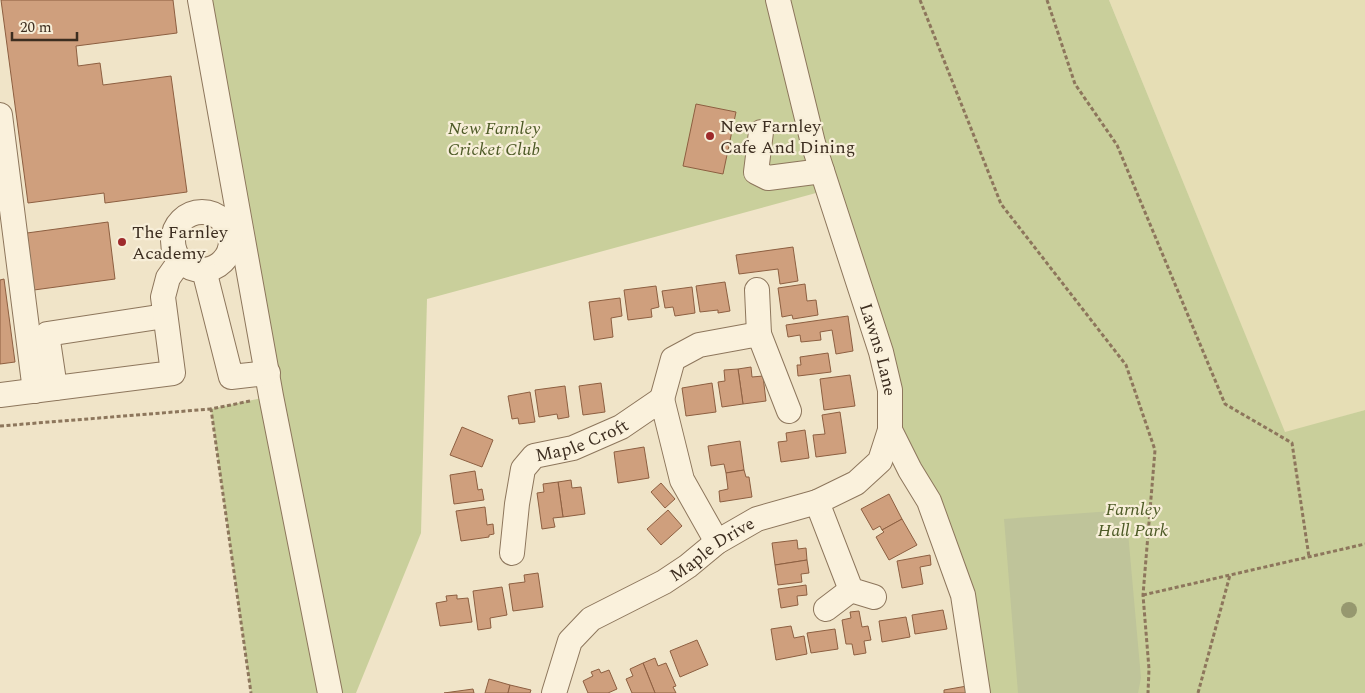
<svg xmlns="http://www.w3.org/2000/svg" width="1365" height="693" font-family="Spectral,serif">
<rect width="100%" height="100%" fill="#f0e4c8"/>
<polygon fill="#e6deb5" points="1109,0 1365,0 1365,410 1285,433"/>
<polygon fill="#c9cf9b" points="200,0 1109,0 1285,432 1365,410 1365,693 978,693 963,595 910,470 827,190 427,299 421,533 356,693 251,693 211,409 271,396"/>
<polygon fill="#bfc49a" points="1126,510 1141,678 1138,693 1018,693 1004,519"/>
<g fill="#cf9f7d" stroke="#8d5f41">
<polygon points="1,0 173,0 177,33 76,46 78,66 100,63 103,85 171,76 187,192 105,203 104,193 28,203"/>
<polygon points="696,104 736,112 723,174 683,166"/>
<polygon points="108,222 115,279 34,290 27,233"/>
<polygon points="793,247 798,281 780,284 778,269 739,274 736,255"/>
<polygon points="4,279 15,362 0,364 0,280"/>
<polygon points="725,282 730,311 718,313 718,310 700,312 696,286"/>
<polygon points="805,284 807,301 816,300 818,315 793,319 792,315 782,317 778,288"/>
<polygon points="656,286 659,307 651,309 652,317 628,320 624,290"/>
<polygon points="692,287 695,313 675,316 673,307 665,308 662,291"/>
<polygon points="620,298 622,316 611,318 613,337 594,340 589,302"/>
<polygon points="848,316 853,351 836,354 832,330 820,332 821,340 801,342 800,335 788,337 786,325"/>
<polygon points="828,353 831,372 798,376 797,365 801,365 800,357"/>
<polygon points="751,367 752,377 763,376 766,401 743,404 738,369"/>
<polygon points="738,369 743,404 722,407 718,382 725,381 724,370"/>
<polygon points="850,375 855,406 824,410 820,379"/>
<polygon points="601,383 605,412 583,415 579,386"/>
<polygon points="712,383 716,412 686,416 682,388"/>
<polygon points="565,386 569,417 558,419 557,414 539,417 535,390"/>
<polygon points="530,392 535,422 519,424 518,418 512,419 508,396"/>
<polygon points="840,412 846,453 816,457 813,435 825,434 822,415"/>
<polygon points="462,427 493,440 482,467 450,455"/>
<polygon points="805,430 809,458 781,462 778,442 787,441 786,433"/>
<polygon points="740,441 744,470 726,473 724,464 711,466 708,446"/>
<polygon points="644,447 649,478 618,483 614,452"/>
<polygon points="744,470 746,477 749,477 752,497 720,502 719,491 728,489 726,473"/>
<polygon points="475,471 478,490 482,489 484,500 454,504 450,475"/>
<polygon points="571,480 572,488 581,487 585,514 563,517 558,482"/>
<polygon points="558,482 563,517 553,518 555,527 542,529 537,493 544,492 543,484"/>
<polygon points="661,483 675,499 665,508 651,492"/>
<polygon points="889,494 902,519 882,530 880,526 873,530 861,509"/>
<polygon points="485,507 487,525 493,524 494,534 489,535 489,537 461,541 456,511"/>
<polygon points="668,510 682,526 661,545 647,529"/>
<polygon points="902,519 917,545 889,560 876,537 884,532 882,530"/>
<polygon points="797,540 798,549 806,548 807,560 775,565 772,543"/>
<polygon points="930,555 931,565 920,567 923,584 902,588 897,561"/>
<polygon points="807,560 809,573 801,574 802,582 778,585 775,565"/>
<polygon points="538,573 543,607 513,611 509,584 525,582 524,575"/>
<polygon points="806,585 807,595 797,596 798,605 781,608 778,589"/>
<polygon points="502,587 507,615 490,618 491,628 478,630 473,591"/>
<polygon points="457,595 457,599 468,598 472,622 440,626 436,603 447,601 446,596"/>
<polygon points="943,610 947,629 915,634 912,615"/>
<polygon points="859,611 862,627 868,626 871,640 864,641 866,653 854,655 852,644 846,644 842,620 851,618 850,612"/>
<polygon points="906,617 910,637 882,642 879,621"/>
<polygon points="791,626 794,638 804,636 807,654 776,660 771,629"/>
<polygon points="835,629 838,649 811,653 807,633"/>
<polygon points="697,640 708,665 680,677 670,651"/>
<polygon points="655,658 658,666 666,663 676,686 673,687 676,693 655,693 643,663"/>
<polygon points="643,663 655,693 632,693 626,679 633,676 630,669"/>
<polygon points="599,669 601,673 609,670 617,689 608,693 588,693 583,681 593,676 591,672"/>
<polygon points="489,679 510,685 508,693 485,693"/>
<polygon points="510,685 531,690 530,693 508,693"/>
<polygon points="967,686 968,693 944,693 944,690"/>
<polygon points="473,689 474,693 444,693"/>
</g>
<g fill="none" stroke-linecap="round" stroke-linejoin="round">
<defs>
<g id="minor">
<polyline points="200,0 271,396 330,693"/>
<path id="s1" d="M 778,0 L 813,143 L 881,352 L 890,390 L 890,430 L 910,470 L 929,501 L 963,595 L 978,693"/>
<polyline points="0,115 35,391"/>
<polyline points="761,132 756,172 768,178 822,171"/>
<circle cx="202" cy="241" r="29"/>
<polyline points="204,270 231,377 268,373"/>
<polyline points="757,290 759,334"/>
<polyline points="55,388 47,334 165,316"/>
<polyline points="0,395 173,373 163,297 168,278 180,261"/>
<polyline points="662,399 673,359 699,345 759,334 789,411"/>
<polyline points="817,502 851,590 874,597"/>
<path id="s2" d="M 512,553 L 517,504 L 523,469 L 534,456 L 573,448 L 621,427 L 662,399 L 682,480 L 717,542"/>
<polyline points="826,609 851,590"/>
<path id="s3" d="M 554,693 L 570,641 L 591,619 L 664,582 L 688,566 L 717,542 L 757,519 L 817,502 L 856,483 L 880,461 L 890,430"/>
</g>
</defs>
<use href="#minor" stroke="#8d765c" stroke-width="26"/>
<g stroke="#8d765c" stroke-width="3" stroke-dasharray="4 2.5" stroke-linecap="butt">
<polyline points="920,0 1001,204 1126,365 1155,450 1143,595 1149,669 1148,693"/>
<polyline points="1047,0 1075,84 1117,145 1225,404 1292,443 1309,557"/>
<polyline points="250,401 211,409 251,693"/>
<polyline points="0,426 211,409"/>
<polyline points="1143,595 1365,544"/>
<polyline points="1198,693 1230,575"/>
</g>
<use href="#minor" stroke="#faf1dc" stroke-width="24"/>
</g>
<circle fill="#96986f" cx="1349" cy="610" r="8"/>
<g fill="#9e2a2b" stroke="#f7eed8" stroke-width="2">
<circle cx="710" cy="136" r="5"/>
<circle cx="122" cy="242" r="5"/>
</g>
<g text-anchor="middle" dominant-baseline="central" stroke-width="4.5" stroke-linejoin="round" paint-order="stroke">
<g font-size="18" fill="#3d2e20" stroke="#f7eed8" text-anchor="start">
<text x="720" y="126">New Farnley<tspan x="720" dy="21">Cafe And Dining</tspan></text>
<text x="132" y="232">The Farnley<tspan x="132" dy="21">Academy</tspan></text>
</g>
<g font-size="18" font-style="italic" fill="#4d5a26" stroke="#f7eed8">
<text x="494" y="128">New Farnley<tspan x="494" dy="21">Cricket Club</tspan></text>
<text x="1133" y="509">Farnley<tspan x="1133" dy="21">Hall Park</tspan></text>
</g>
<g font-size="18" fill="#3d2e20" stroke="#f7eed8">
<text stroke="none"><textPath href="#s1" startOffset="364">Lawns Lane</textPath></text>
<text stroke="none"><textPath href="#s2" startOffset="152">Maple Croft</textPath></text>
<text stroke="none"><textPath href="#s3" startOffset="225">Maple Drive</textPath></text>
</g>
</g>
<path d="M12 32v8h65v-8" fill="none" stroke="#3d2e20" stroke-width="2.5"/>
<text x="20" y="32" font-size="15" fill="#3d2e20" stroke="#f7eed8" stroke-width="4" paint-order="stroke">20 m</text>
</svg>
